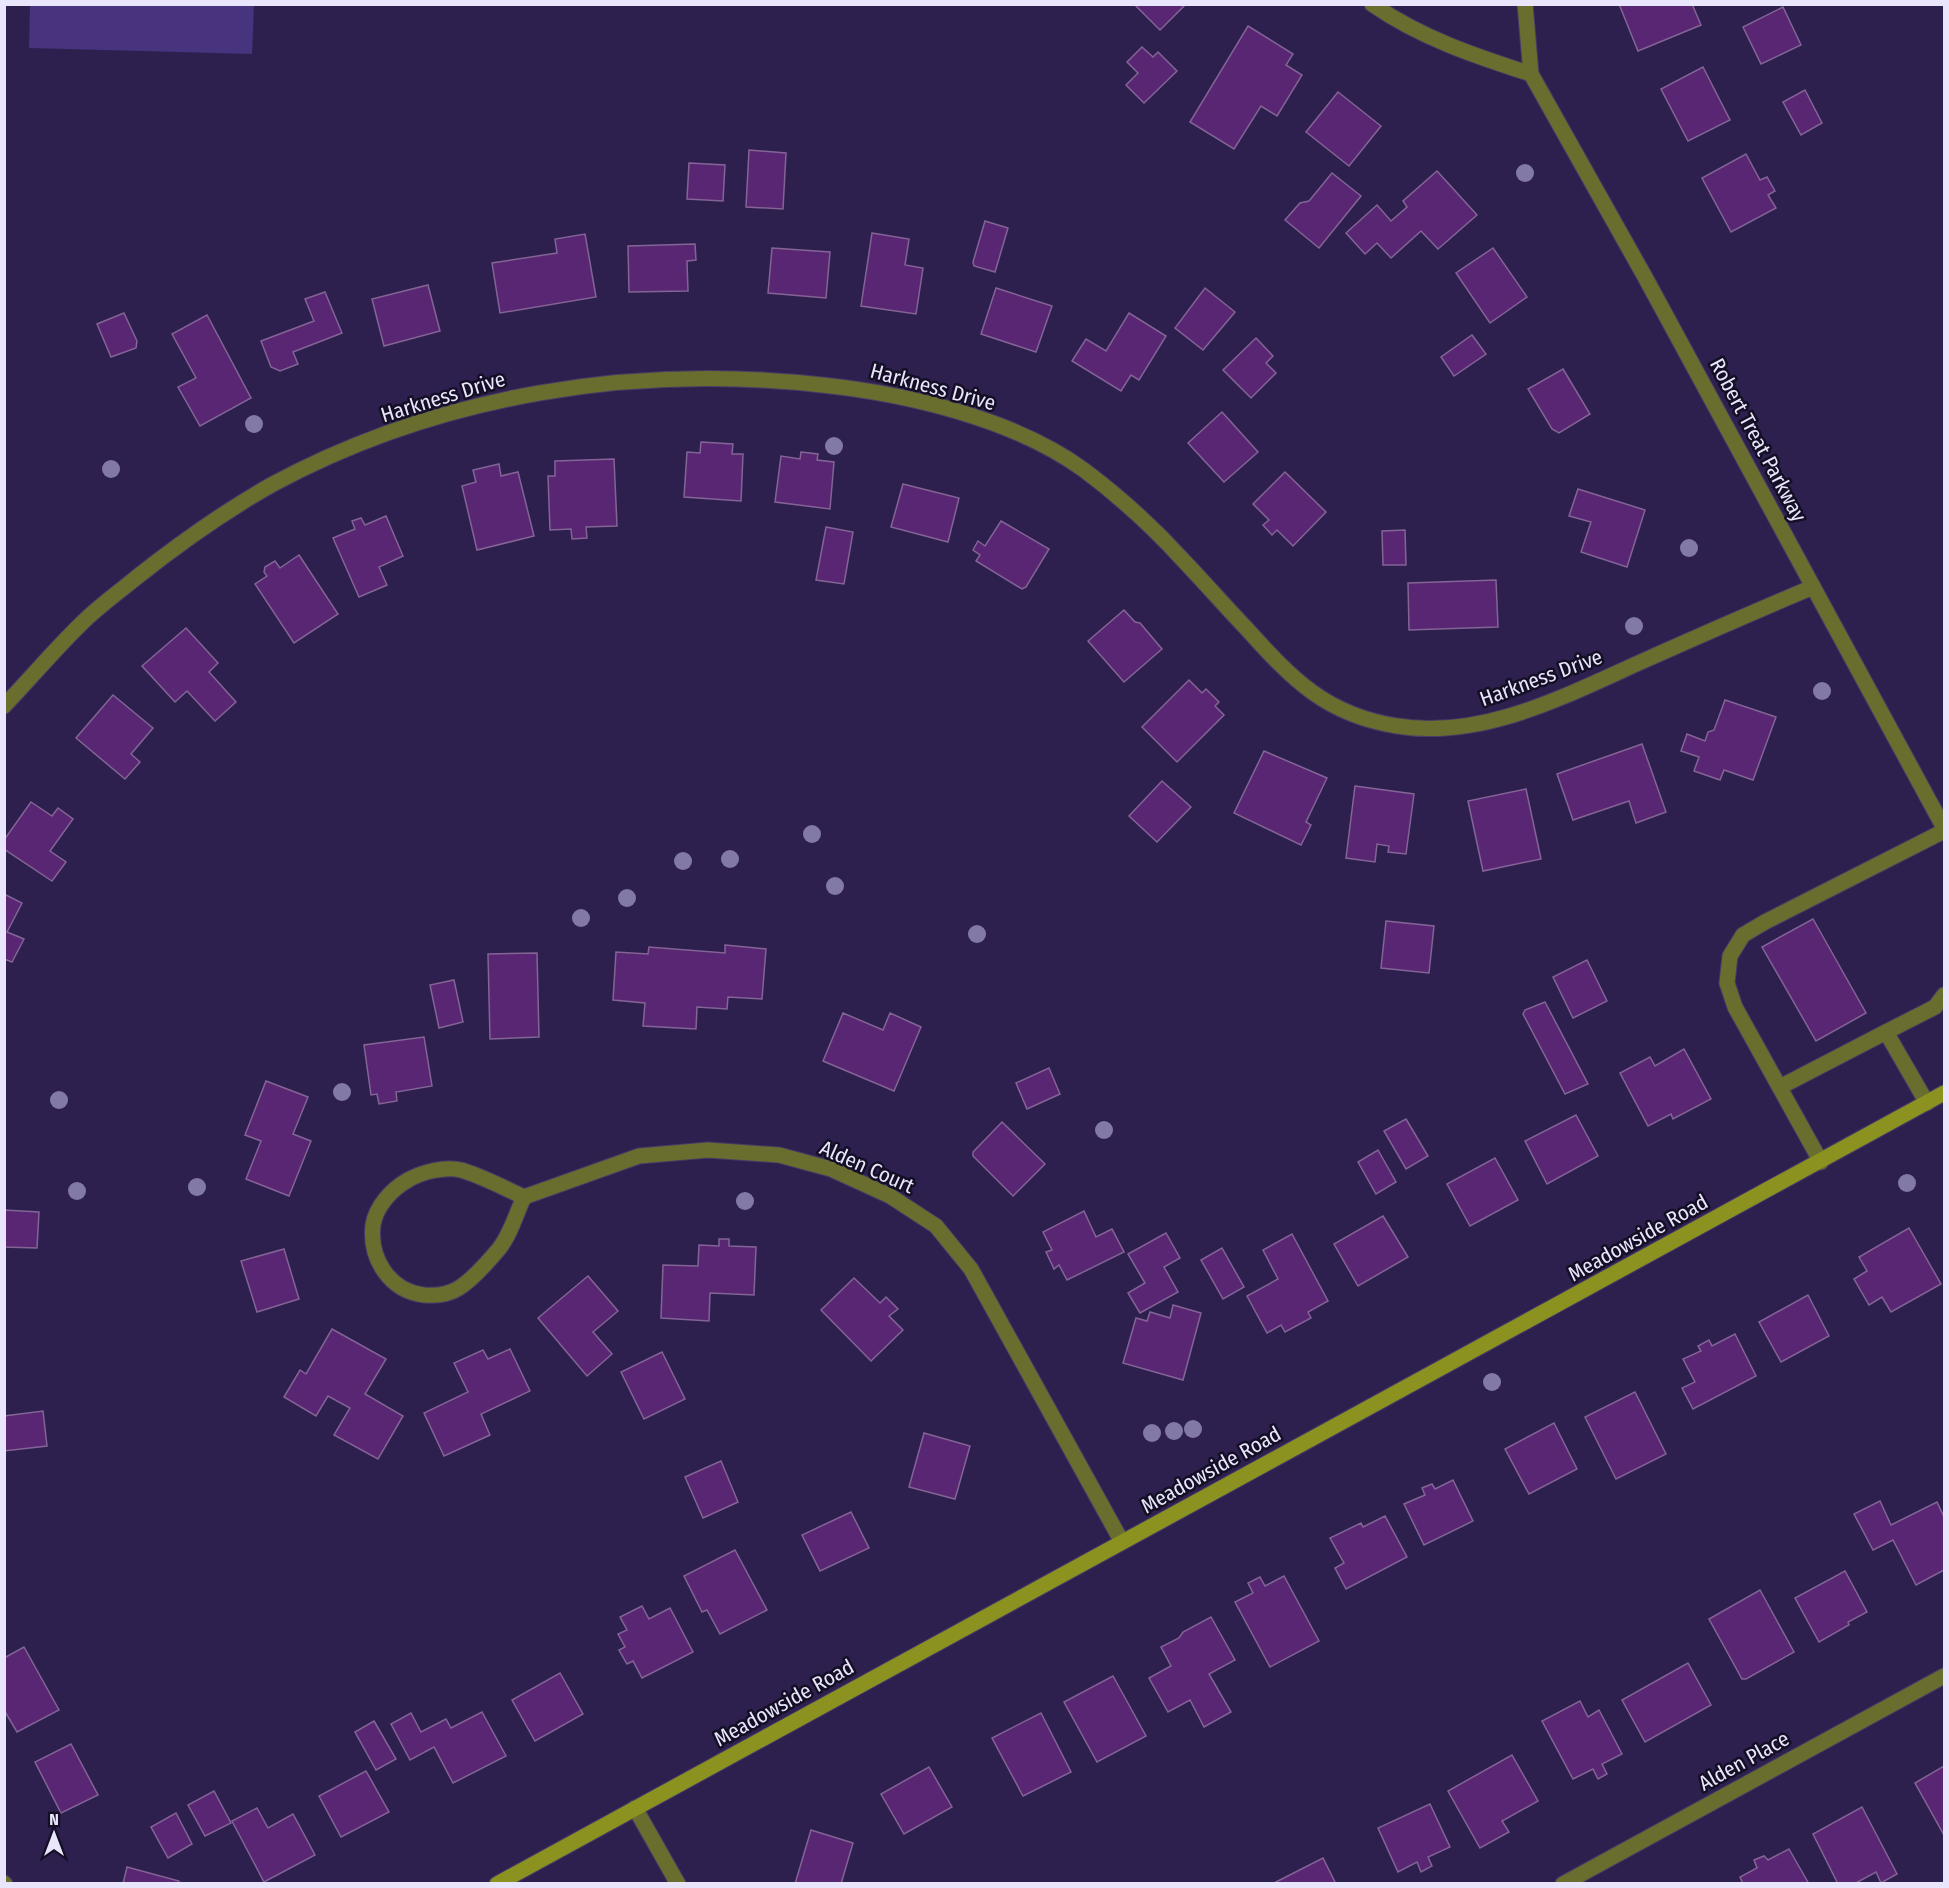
<svg xmlns="http://www.w3.org/2000/svg" width="1949" height="1888" font-family="'Fira Sans Condensed',sans-serif">
<rect width="100%" height="100%" fill="#2d204f"/>
<polygon fill="#47337e" points="30,5 254,5 252,54 29,48"/>
<g fill="#592673" stroke="#836495" stroke-width="1.5">
<polygon points="1134,4 1186,4 1160,30"/>
<polygon points="1619,4 1692,4 1701,25 1638,51"/>
<polygon points="1783,7 1801,45 1761,64 1743,27"/>
<polygon points="1248,26 1293,54 1286,65 1302,75 1277,116 1261,106 1234,149 1190,122"/>
<polygon points="1142,47 1153,57 1158,52 1177,71 1144,103 1126,85 1138,73 1127,62"/>
<polygon points="1703,67 1730,120 1688,141 1661,89"/>
<polygon points="1805,90 1822,123 1801,135 1783,102"/>
<polygon points="1338,92 1381,126 1349,166 1306,132"/>
<polygon points="749,150 786,153 783,209 746,207"/>
<polygon points="1746,154 1760,180 1767,177 1775,191 1768,195 1776,208 1731,232 1702,178"/>
<polygon points="689,163 725,165 723,201 687,199"/>
<polygon points="1437,171 1477,215 1438,249 1421,231 1391,258 1377,243 1365,254 1346,233 1377,205 1391,221 1407,207 1403,201"/>
<polygon points="1332,173 1361,196 1319,248 1285,220 1300,203 1309,201"/>
<polygon points="985,221 1008,228 995,272 974,266 973,262"/>
<polygon points="872,233 909,239 905,265 923,268 916,314 861,306"/>
<polygon points="585,234 596,297 500,313 492,263 557,253 555,239"/>
<polygon points="695,244 696,260 687,261 688,291 629,292 628,246"/>
<polygon points="772,248 830,252 826,298 768,293"/>
<polygon points="1493,248 1527,297 1490,323 1456,273"/>
<polygon points="428,285 440,331 384,346 372,299"/>
<polygon points="996,288 1052,306 1036,352 981,334"/>
<polygon points="1205,288 1235,312 1203,350 1175,328"/>
<polygon points="325,292 342,333 293,352 298,364 280,371 271,367 261,341 314,321 305,299"/>
<polygon points="124,313 137,341 136,348 111,357 97,324"/>
<polygon points="1129,313 1166,336 1139,380 1131,375 1121,391 1072,361 1086,339 1106,351"/>
<polygon points="207,315 251,398 200,426 178,387 196,378 172,334"/>
<polygon points="1472,335 1486,354 1454,376 1441,357"/>
<polygon points="1256,338 1273,356 1266,363 1276,373 1251,398 1223,370"/>
<polygon points="1563,369 1590,414 1559,433 1552,429 1528,389"/>
<polygon points="1222,412 1258,452 1224,482 1188,443"/>
<polygon points="701,442 733,444 732,454 743,454 741,501 684,497 687,452 700,453"/>
<polygon points="801,452 818,454 817,460 834,462 830,509 775,502 781,456 800,459"/>
<polygon points="614,459 617,526 586,527 587,538 572,539 571,529 550,530 548,476 555,476 555,461"/>
<polygon points="499,464 501,476 518,472 534,536 477,550 462,486 476,482 473,470"/>
<polygon points="1285,472 1326,512 1293,546 1277,530 1272,535 1263,525 1269,520 1253,504"/>
<polygon points="903,484 959,498 948,542 891,527"/>
<polygon points="1578,489 1645,510 1627,567 1581,552 1591,522 1569,516"/>
<polygon points="386,516 403,556 379,567 387,585 359,597 333,538 355,529 352,521 361,518 365,525"/>
<polygon points="1001,521 1049,549 1026,587 1022,589 976,561 980,555 973,550 978,541 985,546"/>
<polygon points="826,527 853,532 844,584 816,580"/>
<polygon points="1405,530 1406,565 1383,565 1382,531"/>
<polygon points="299,555 338,614 294,643 255,584 267,576 264,572 265,567 275,561 280,568"/>
<polygon points="1496,580 1498,627 1409,630 1408,583"/>
<polygon points="1124,610 1135,622 1140,623 1162,649 1124,682 1088,641"/>
<polygon points="186,628 218,663 209,672 236,702 215,721 187,691 175,702 142,666"/>
<polygon points="1189,680 1202,693 1206,689 1219,702 1215,706 1224,715 1177,762 1142,727"/>
<polygon points="113,695 153,728 131,754 140,762 125,779 76,738"/>
<polygon points="1725,700 1776,717 1753,780 1724,770 1720,780 1694,771 1699,757 1681,751 1687,734 1705,741 1708,732 1714,730"/>
<polygon points="1642,744 1666,812 1636,823 1629,801 1573,820 1557,774"/>
<polygon points="1264,751 1327,778 1306,822 1311,825 1301,845 1234,813"/>
<polygon points="1162,781 1191,807 1157,842 1129,816"/>
<polygon points="1355,786 1414,794 1406,854 1388,852 1389,846 1377,844 1375,862 1346,858"/>
<polygon points="1526,789 1541,859 1483,871 1468,801"/>
<polygon points="31,802 52,816 58,808 73,819 50,851 66,862 52,881 4,849 4,840"/>
<polygon points="4,894 22,903 7,932 24,939 12,962 4,959"/>
<polygon points="1813,919 1866,1013 1816,1041 1762,947"/>
<polygon points="1386,921 1434,926 1429,973 1381,968"/>
<polygon points="725,945 766,949 762,999 728,997 727,1009 697,1007 696,1029 643,1026 645,1003 613,1000 616,952 648,954 649,947 725,953"/>
<polygon points="537,953 539,1037 490,1039 488,954"/>
<polygon points="1587,960 1607,1001 1573,1018 1553,977"/>
<polygon points="454,980 463,1022 439,1028 430,985"/>
<polygon points="1545,1002 1588,1084 1565,1094 1523,1014 1525,1010"/>
<polygon points="843,1013 883,1030 890,1013 921,1027 894,1091 823,1061"/>
<polygon points="424,1037 432,1086 396,1092 397,1101 379,1104 377,1094 371,1095 364,1045"/>
<polygon points="1684,1049 1711,1099 1673,1119 1671,1114 1648,1126 1620,1073 1650,1057 1655,1066"/>
<polygon points="1049,1068 1060,1094 1027,1109 1016,1083"/>
<polygon points="266,1081 308,1097 293,1134 311,1141 289,1196 246,1179 261,1141 245,1135"/>
<polygon points="1576,1115 1598,1156 1547,1184 1525,1141"/>
<polygon points="1406,1119 1428,1156 1406,1169 1384,1131"/>
<polygon points="1002,1122 1045,1164 1013,1196 973,1156 973,1152"/>
<polygon points="1378,1150 1396,1182 1376,1194 1358,1162"/>
<polygon points="1495,1158 1518,1200 1470,1226 1447,1184"/>
<polygon points="4,1210 39,1212 37,1248 4,1247"/>
<polygon points="1084,1211 1096,1237 1112,1229 1124,1252 1067,1280 1059,1265 1054,1269 1046,1252 1052,1250 1043,1232"/>
<polygon points="1383,1216 1408,1257 1358,1286 1334,1244"/>
<polygon points="1909,1228 1941,1284 1891,1312 1882,1297 1869,1305 1854,1279 1867,1271 1859,1257"/>
<polygon points="1166,1233 1180,1258 1164,1267 1178,1292 1140,1313 1128,1293 1145,1283 1128,1254"/>
<polygon points="1292,1234 1328,1301 1308,1312 1311,1318 1285,1332 1281,1325 1267,1333 1247,1296 1278,1279 1263,1250"/>
<polygon points="719,1239 729,1239 729,1246 756,1247 754,1295 710,1293 709,1321 661,1318 663,1265 698,1266 699,1245 719,1246"/>
<polygon points="1222,1248 1244,1287 1223,1299 1201,1260"/>
<polygon points="284,1249 299,1299 257,1312 241,1261"/>
<polygon points="588,1276 618,1311 593,1332 612,1354 587,1376 538,1318"/>
<polygon points="854,1278 880,1303 886,1297 898,1309 889,1316 903,1330 871,1361 821,1310"/>
<polygon points="1808,1295 1829,1336 1781,1362 1759,1322"/>
<polygon points="1173,1305 1201,1313 1183,1380 1123,1363 1136,1318 1147,1321 1150,1312 1170,1318"/>
<polygon points="332,1329 386,1359 365,1394 403,1416 378,1459 334,1435 350,1408 328,1396 316,1416 284,1397 300,1370 306,1374"/>
<polygon points="1735,1334 1756,1376 1693,1409 1682,1388 1695,1382 1683,1359 1701,1351 1698,1346 1709,1340 1712,1346"/>
<polygon points="510,1349 530,1391 481,1414 490,1435 444,1456 424,1413 468,1392 454,1363 483,1350 488,1359"/>
<polygon points="662,1352 685,1399 644,1419 621,1372"/>
<polygon points="1635,1392 1666,1454 1616,1479 1585,1417"/>
<polygon points="43,1411 47,1446 4,1451 4,1416"/>
<polygon points="1554,1423 1577,1469 1529,1494 1505,1449"/>
<polygon points="924,1433 970,1446 955,1499 909,1487"/>
<polygon points="721,1461 738,1502 703,1518 685,1477"/>
<polygon points="1453,1480 1473,1521 1424,1545 1404,1504 1425,1495 1422,1488 1432,1484 1435,1489"/>
<polygon points="1880,1501 1891,1525 1937,1502 1944,1517 1944,1570 1916,1585 1893,1540 1873,1550 1854,1514"/>
<polygon points="851,1512 869,1548 820,1571 802,1535"/>
<polygon points="1385,1516 1407,1557 1346,1589 1335,1568 1344,1563 1330,1538 1361,1523 1363,1527"/>
<polygon points="735,1550 767,1610 720,1634 707,1610 702,1612 684,1576"/>
<polygon points="1845,1571 1867,1612 1848,1622 1849,1625 1819,1642 1795,1598"/>
<polygon points="1284,1576 1319,1641 1270,1667 1235,1602 1253,1593 1248,1583 1260,1577 1265,1586"/>
<polygon points="1760,1590 1794,1652 1746,1679 1742,1679 1709,1619"/>
<polygon points="642,1606 649,1619 670,1608 693,1652 642,1678 633,1661 627,1664 619,1650 625,1647 618,1634 627,1630 620,1617"/>
<polygon points="1211,1617 1235,1660 1209,1674 1231,1712 1204,1727 1190,1700 1168,1712 1149,1678 1171,1666 1161,1647 1179,1638 1183,1632"/>
<polygon points="24,1647 59,1710 17,1732 4,1710 4,1658"/>
<polygon points="1688,1663 1711,1705 1645,1742 1622,1700"/>
<polygon points="560,1673 583,1714 535,1741 512,1700"/>
<polygon points="1113,1676 1146,1736 1097,1762 1064,1702"/>
<polygon points="1580,1701 1588,1717 1599,1710 1622,1754 1602,1764 1607,1774 1598,1779 1593,1769 1573,1779 1542,1721"/>
<polygon points="482,1712 506,1756 453,1783 434,1747 410,1760 391,1724 411,1713 421,1732 446,1719 451,1728"/>
<polygon points="1041,1713 1071,1772 1023,1796 992,1738"/>
<polygon points="374,1721 396,1759 376,1770 355,1732"/>
<polygon points="71,1744 98,1795 61,1813 35,1762"/>
<polygon points="1512,1755 1538,1801 1502,1821 1509,1832 1480,1848 1448,1791"/>
<polygon points="1944,1766 1944,1835 1915,1783"/>
<polygon points="929,1767 952,1807 904,1834 881,1794"/>
<polygon points="366,1771 389,1812 341,1837 319,1796"/>
<polygon points="214,1791 231,1823 205,1836 188,1805"/>
<polygon points="1430,1804 1450,1847 1428,1857 1432,1866 1421,1872 1417,1862 1398,1872 1378,1828"/>
<polygon points="1862,1807 1897,1874 1881,1883 1876,1872 1854,1884 1838,1884 1813,1834"/>
<polygon points="257,1808 268,1828 293,1814 315,1855 264,1882 232,1821"/>
<polygon points="176,1813 192,1844 168,1858 151,1827"/>
<polygon points="811,1830 853,1843 841,1884 795,1884"/>
<polygon points="1789,1849 1809,1884 1743,1884 1740,1877 1757,1868 1754,1860 1764,1856 1768,1860"/>
<polygon points="1323,1858 1336,1884 1274,1883"/>
<polygon points="127,1867 179,1881 179,1884 123,1884"/>
</g>
<g fill="none" stroke-linecap="round" stroke-linejoin="round">
<defs>
<g id="service">
<polyline points="1886,1032 1935,1007 1944,995"/>
<polyline points="1780,1087 1886,1032 1927,1103"/>
<polyline points="1821,1162 1735,1007 1727,983 1730,956 1743,935 1765,922 1944,831"/>
</g>
<g id="minor">
<path d="M 4,706 C 30,679 55,649 82,623 C 99,606 119,592 137,577 C 180,543 225,511 273,484 C 440,394 635,364 822,385 C 908,394 1014,419 1084,470 C 1120,497 1153,527 1183,560 C 1204,582 1225,606 1246,628 C 1292,679 1326,715 1397,726 C 1483,740 1567,695 1643,661 C 1699,636 1756,611 1813,587"/>
<path d="M 524,1197 C 504,1188 482,1176 461,1170 C 445,1166 422,1172 408,1180 C 392,1189 376,1206 373,1225 C 369,1259 390,1291 424,1295 C 436,1296 448,1295 459,1288 C 473,1279 487,1263 498,1250 C 510,1236 516,1214 524,1197 L 639,1156 L 708,1150 L 779,1155 L 831,1169 L 890,1196 L 936,1226 L 971,1269 L 1122,1542"/>
<polyline points="635,1808 678,1884"/>
<polyline points="4,1883 5,1884"/>
<polyline points="1563,1884 1944,1676"/>
</g>
<g id="tertiary">
<path d="M 1372,4 C 1421,38 1475,56 1531,74"/>
<polyline points="1525,4 1531,74 1645,277 1944,828"/>
</g>
<polyline id="secondary" points="497,1884 1944,1093"/>
</defs>
<use href="#service" stroke="#473c67" stroke-width="17"/>
<use href="#minor" stroke="#473c67" stroke-width="17"/>
<use href="#tertiary" stroke="#473c67" stroke-width="17"/>
<use href="#secondary" stroke="#473c67" stroke-width="17"/>
<use href="#service" stroke="#696d2e" stroke-width="15"/>
<use href="#minor" stroke="#696d2e" stroke-width="15"/>
<use href="#tertiary" stroke="#696d2e" stroke-width="15"/>
<use href="#secondary" stroke="#8c9220" stroke-width="15"/>
</g>
<g fill="#8279a7">
<circle cx="1525" cy="173" r="9"/>
<circle cx="254" cy="424" r="9"/>
<circle cx="834" cy="446" r="9"/>
<circle cx="111" cy="469" r="9"/>
<circle cx="1689" cy="548" r="9"/>
<circle cx="1634" cy="626" r="9"/>
<circle cx="1822" cy="691" r="9"/>
<circle cx="812" cy="834" r="9"/>
<circle cx="730" cy="859" r="9"/>
<circle cx="683" cy="861" r="9"/>
<circle cx="835" cy="886" r="9"/>
<circle cx="627" cy="898" r="9"/>
<circle cx="581" cy="918" r="9"/>
<circle cx="977" cy="934" r="9"/>
<circle cx="342" cy="1092" r="9"/>
<circle cx="59" cy="1100" r="9"/>
<circle cx="1104" cy="1130" r="9"/>
<circle cx="1907" cy="1183" r="9"/>
<circle cx="197" cy="1187" r="9"/>
<circle cx="77" cy="1191" r="9"/>
<circle cx="745" cy="1201" r="9"/>
<circle cx="1492" cy="1382" r="9"/>
<circle cx="1193" cy="1429" r="9"/>
<circle cx="1174" cy="1431" r="9"/>
<circle cx="1152" cy="1433" r="9"/>
</g>
<g text-anchor="middle" dominant-baseline="central" stroke-width="5" stroke-linejoin="round" paint-order="stroke">
<g font-size="21" fill="#e8e5fd" stroke="#140f24">
<text transform="translate(933 387) rotate(15)">Harkness Drive</text>
<text transform="translate(443 397) rotate(-17)">Harkness Drive</text>
<text transform="translate(1758 440) rotate(62)">Robert Treat Parkway</text>
<text transform="translate(1541 678) rotate(-20)">Harkness Drive</text>
<text transform="translate(867 1167) rotate(24)">Alden Court</text>
<text transform="translate(1638 1238) rotate(-29)">Meadowside Road</text>
<text transform="translate(1211 1470) rotate(-29)">Meadowside Road</text>
<text transform="translate(784 1703) rotate(-29)">Meadowside Road</text>
<text transform="translate(1744 1761) rotate(-29)">Alden Place</text>
</g>
</g>
<rect width="1949" height="1888" fill="none" stroke="#e8e5fd" stroke-width="12"/>
<g transform="translate(54 1834)" stroke="#140f24" stroke-width="4.5" paint-order="stroke">
<path d="M0-4.5L10 22L0 15L-10 22Z" fill="#e8e5fd"/>
<text y="-9" font-size="16" font-weight="bold" text-anchor="middle" fill="#e8e5fd">N</text>
</g>
</svg>
